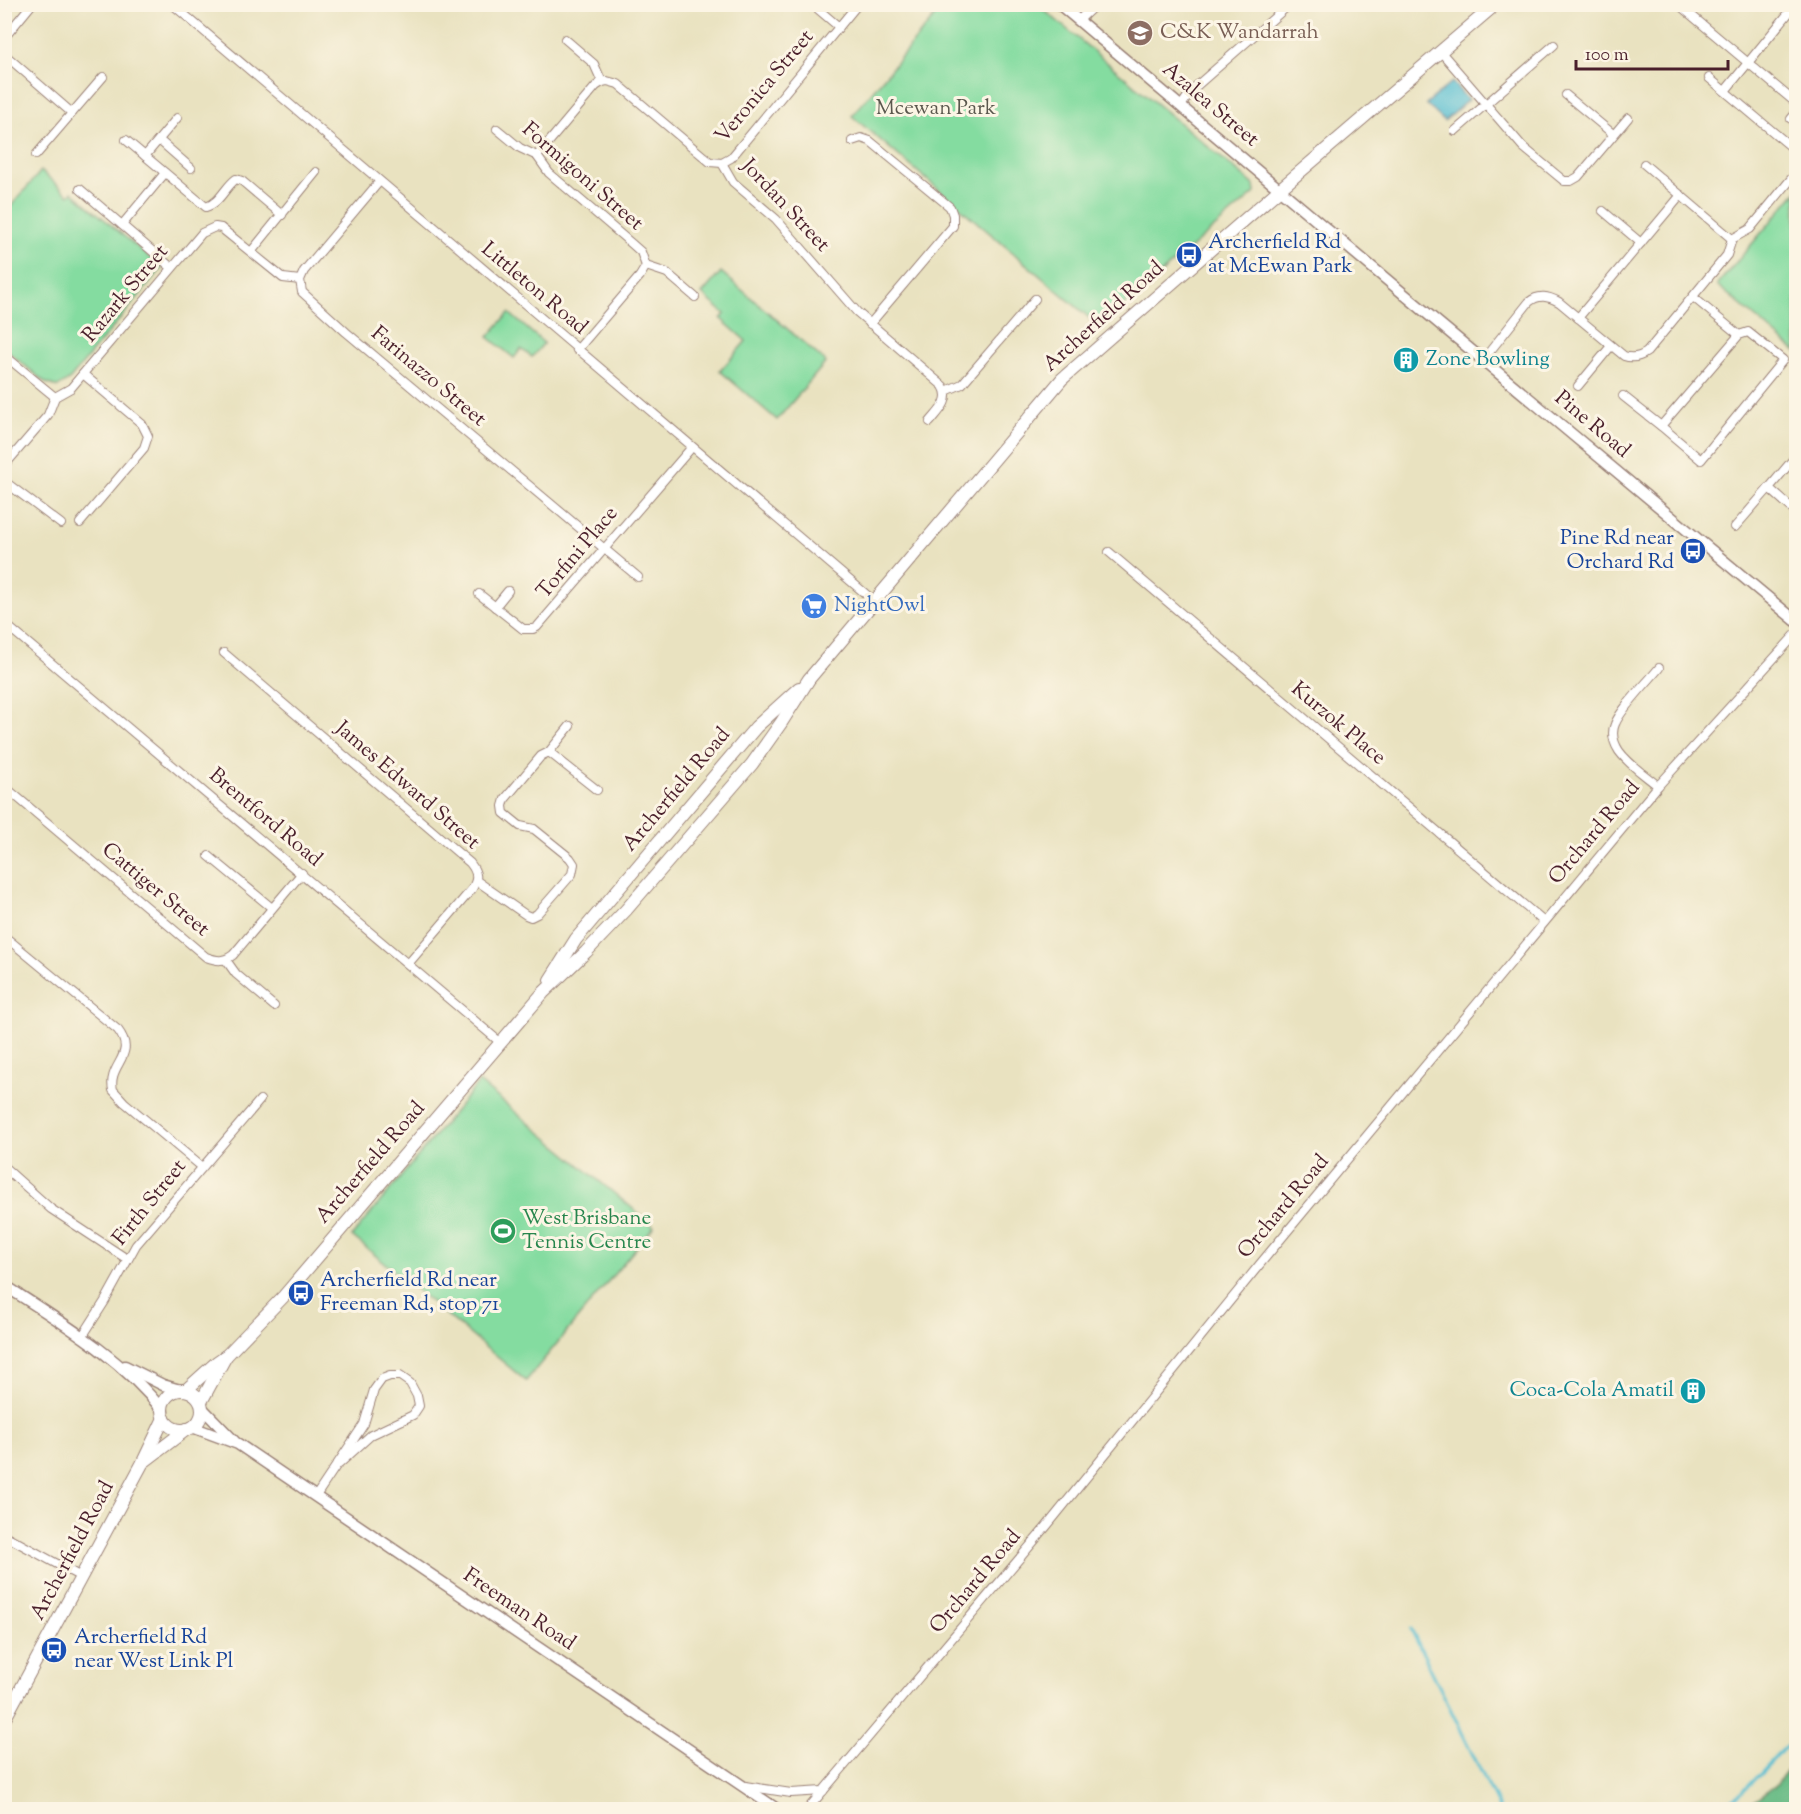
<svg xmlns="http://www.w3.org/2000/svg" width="1801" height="1814" font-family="'Sorts Mill Goudy',serif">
<rect width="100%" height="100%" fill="#fcf5e5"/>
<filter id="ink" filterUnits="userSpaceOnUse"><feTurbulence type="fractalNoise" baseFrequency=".0167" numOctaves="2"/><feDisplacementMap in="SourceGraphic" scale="12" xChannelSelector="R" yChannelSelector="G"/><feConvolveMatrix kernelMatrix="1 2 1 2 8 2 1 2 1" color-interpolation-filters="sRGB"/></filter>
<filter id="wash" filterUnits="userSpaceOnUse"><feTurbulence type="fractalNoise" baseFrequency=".008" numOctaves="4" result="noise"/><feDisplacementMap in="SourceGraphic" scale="24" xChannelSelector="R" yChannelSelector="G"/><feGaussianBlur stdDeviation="1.35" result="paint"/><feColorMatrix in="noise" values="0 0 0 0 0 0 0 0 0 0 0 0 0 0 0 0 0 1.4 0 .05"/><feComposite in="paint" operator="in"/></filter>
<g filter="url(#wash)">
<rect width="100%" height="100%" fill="#e9e2c0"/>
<g fill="#84dca0" stroke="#677e66" stroke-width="1.5">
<polygon points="945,4 1038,5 1254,185 1255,193 1099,326 852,116"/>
<polygon points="41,171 69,195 72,192 162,268 70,379 58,387 46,383 5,349 5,213"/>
<polygon points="1796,192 1796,352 1717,285"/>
<polygon points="721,272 826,362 777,420 720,371 746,341 721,319 725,314 702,294"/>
<polygon points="509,313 544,343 532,357 521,349 514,358 488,337"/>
<polygon points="479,1082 654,1226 526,1381 352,1236"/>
</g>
<polygon fill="#6bbc86" stroke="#5a6e58" stroke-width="1.5" points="1796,1760 1796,1809 1743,1809 1776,1785"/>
<polygon fill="#55bed2" stroke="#506e7e" stroke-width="1.5" points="1452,82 1468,100 1444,121 1426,104"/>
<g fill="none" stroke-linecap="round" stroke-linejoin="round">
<g stroke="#55bed2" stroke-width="3">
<polyline points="1411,1629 1500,1810"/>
<polyline points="1719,1810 1741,1793 1796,1736"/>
</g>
</g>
</g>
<g filter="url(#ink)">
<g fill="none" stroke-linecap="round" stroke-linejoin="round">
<defs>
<g id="minor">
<polyline points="172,4 874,601"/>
<polyline points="812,4 839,27"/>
<polyline points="1678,4 1796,103"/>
<polyline points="1079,20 1096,4"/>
<polyline points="4,38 32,4"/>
<path d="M 565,39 L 594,64 L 602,82 L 607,81 L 618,84 L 710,162 L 722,163 L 733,182 L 776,219 L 857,312 L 943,386 C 952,400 939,411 930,422"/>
<polyline points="1441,52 1523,147 1564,181 1571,181 1578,177 1628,118"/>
<polyline points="4,54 72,113"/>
<polyline points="1709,78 1796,151"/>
<polyline points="1725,91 1796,4"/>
<polyline points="1566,95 1613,134"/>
<polyline points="1181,106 1193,89 1290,4"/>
<polyline points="1791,119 1796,113"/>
<polyline points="497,129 520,148 537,156 549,173 632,244 641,252 646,266 667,273 695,297"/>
<polyline points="1455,131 1554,45"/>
<path d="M 126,140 L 206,207 C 220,203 225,187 236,179 L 242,181 L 282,215"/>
<polyline points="159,140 191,168"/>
<polyline points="852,141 861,138 870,141 950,207 953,215 953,226 870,324"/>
<polyline points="36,155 103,77"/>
<polyline points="145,156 177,118"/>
<polyline points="537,156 596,86 602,82"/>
<polyline points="722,163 731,158 858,4"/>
<polyline points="1644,164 1732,239"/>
<polyline points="379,182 304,271 300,280 302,292 346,332 638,577"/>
<polyline points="80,189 172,268"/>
<polyline points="1603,211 1641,243"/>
<polyline points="122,225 165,173"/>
<polyline points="251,252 316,172"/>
<polyline points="1693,297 1739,335 1661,426 1701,460 1783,360 1748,332 1739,335"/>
<polyline points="1578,318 1681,195"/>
<polyline points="577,350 640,276 646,266"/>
<polyline points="4,355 55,397"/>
<path d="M 1483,360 L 1529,302 C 1539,294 1548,296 1559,302 L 1624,356 C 1633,359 1640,357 1647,352 L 1727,255 L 1732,239 L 1750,229 L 1796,173"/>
<polyline points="1578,386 1611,346"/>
<polyline points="946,391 962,384 1035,299"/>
<polyline points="1623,396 1661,426"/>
<polyline points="1796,456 1769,488 1796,512"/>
<polyline points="4,466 48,415 55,397 71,388 202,233 215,227 221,228 283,278 300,280"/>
<polyline points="4,481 61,524"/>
<polyline points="80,523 144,448 148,436 142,424 83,374"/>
<polyline points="1735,527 1769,488"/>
<polyline points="1109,552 1544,922"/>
<polyline points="479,594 523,629 533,629 537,627 692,447"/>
<polyline points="495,607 508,591"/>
<polyline points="4,623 501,1043"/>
<path d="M 224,653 L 470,863 C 478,873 478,879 472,889 L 408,964"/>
<polyline points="549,752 570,726"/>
<path d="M 4,786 L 206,957 C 217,961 224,962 233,955 L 302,873"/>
<path d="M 1658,786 C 1645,775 1629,765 1619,751 C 1614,743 1611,733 1615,724 C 1622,707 1647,683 1659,668"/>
<polyline points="209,856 272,908"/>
<polyline points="477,881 526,915 531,917 537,914 572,874 574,864 570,858 534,829 520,826 504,813 503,806 505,799 541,756 549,752 597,790"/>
<path d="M 4,936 L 118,1030 C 138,1056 107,1064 113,1090 L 124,1102 L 202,1167"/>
<polyline points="226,960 236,974 274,1006"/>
<polyline points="4,1167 51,1209 127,1259"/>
<polyline points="82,1337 105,1301 136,1245 260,1100"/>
<polyline points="316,1496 364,1424 374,1390 382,1379 390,1376 400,1376 410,1383 417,1396 419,1406 413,1415 371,1435 339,1464"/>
<polyline points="4,1535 81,1577"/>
<polyline points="745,1786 791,1793 823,1791"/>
<polyline points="807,1810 1046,1527 1260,1264 1658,786 1796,634"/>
</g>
<g id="tertiary">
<polyline points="1059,4 1405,295 1796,621"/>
<path d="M 4,1285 C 61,1322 121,1357 163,1411"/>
<polyline points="125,1366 163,1385 180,1390"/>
<polyline points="202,1408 235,1442"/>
<polyline points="192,1427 238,1444 778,1810"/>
</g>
<g id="secondary">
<polyline points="550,980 576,939 756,727 799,688"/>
<polyline points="186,1390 217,1362 227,1355 284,1296 543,993 586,952 626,910 752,764 781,723 809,679 1062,379 1280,189 1496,4"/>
<circle cx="182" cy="1410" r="20"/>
<polyline points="201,1402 226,1356"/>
<polyline points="145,1461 187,1429"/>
<polyline points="4,1720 142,1464 164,1418"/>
</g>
</defs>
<use href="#minor" stroke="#9a8076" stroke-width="10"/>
<use href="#tertiary" stroke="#9a8076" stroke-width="13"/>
<use href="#secondary" stroke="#9a8076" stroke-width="14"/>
<use href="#minor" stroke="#fff" stroke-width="8"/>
<use href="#tertiary" stroke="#fff" stroke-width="10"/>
<use href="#secondary" stroke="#fff" stroke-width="12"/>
</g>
</g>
<defs>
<symbol id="school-disc" viewBox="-11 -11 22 22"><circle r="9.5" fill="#8d6e63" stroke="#fcf5e5"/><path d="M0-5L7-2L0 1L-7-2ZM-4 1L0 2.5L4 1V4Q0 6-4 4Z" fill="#fff"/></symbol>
<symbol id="bus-disc" viewBox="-11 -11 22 22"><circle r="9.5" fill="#1a4fb4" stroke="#fcf5e5"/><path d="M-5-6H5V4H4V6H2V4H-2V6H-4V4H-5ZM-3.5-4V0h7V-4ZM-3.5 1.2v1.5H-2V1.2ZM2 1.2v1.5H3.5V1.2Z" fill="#fff"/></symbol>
<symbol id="building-disc" viewBox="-11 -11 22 22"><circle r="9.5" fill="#0f9aa8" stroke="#fcf5e5"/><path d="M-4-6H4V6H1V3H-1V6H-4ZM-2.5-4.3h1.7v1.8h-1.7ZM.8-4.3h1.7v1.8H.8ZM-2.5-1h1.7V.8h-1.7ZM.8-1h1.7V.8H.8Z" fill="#fff"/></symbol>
<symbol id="supermarket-disc" viewBox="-11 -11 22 22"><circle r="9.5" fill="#3f7fe0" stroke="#fcf5e5"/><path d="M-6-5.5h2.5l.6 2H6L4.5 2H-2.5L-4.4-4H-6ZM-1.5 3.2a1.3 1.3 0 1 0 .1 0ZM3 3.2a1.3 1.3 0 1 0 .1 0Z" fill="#fff"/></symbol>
<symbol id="stadium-disc" viewBox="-11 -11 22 22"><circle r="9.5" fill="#2e9e5b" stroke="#fcf5e5"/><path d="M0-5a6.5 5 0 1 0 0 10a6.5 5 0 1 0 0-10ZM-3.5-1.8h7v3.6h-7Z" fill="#fff"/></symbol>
</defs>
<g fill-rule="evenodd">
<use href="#school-disc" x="1125" y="18" width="30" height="30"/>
<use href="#bus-disc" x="1174" y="240" width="30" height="30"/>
<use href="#building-disc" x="1391" y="345" width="30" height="30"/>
<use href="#bus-disc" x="1678" y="536" width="30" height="30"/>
<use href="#supermarket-disc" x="799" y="591" width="30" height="30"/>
<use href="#stadium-disc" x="488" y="1216" width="30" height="30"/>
<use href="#bus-disc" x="286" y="1278" width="30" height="30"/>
<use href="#building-disc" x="1678" y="1376" width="30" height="30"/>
<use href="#bus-disc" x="39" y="1635" width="30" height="30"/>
</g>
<g text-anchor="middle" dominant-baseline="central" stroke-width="6" stroke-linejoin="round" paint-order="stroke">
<g font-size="21" fill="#785e54" stroke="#fcf5e5" text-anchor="start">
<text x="1160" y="33">C&amp;K Wandarrah</text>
</g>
<g font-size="21" fill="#4a1f2b" stroke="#fcf5e5">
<text transform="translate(765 87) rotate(-50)">Veronica Street</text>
<text transform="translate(1210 105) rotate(40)">Azalea Street</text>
<text transform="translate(582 177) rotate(41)">Formigoni Street</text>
<text transform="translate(785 206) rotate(47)">Jordan Street</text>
<text transform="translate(534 289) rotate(40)">Littleton Road</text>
<text transform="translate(126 294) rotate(-50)">Razark Street</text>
<text transform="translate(1104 317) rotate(-42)">Archerfield Road</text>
<text transform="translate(428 377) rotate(40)">Farinazzo Street</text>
<text transform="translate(1592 425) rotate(40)">Pine Road</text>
<text transform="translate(578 553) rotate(-50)">Torfini Place</text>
<text transform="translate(1338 724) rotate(40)">Kurzok Place</text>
<text transform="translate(407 786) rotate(41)">James Edward Street</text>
<text transform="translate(677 790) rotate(-50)">Archerfield Road</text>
<text transform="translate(265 818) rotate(40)">Brentford Road</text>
<text transform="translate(1595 833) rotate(-50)">Orchard Road</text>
<text transform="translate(155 890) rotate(40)">Cattiger Street</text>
<text transform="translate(371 1163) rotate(-49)">Archerfield Road</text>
<text transform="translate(150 1203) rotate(-51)">Firth Street</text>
<text transform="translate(1284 1207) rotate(-50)">Orchard Road</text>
<text transform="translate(73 1551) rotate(-62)">Archerfield Road</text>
<text transform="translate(976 1582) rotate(-50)">Orchard Road</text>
<text transform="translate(519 1610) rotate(34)">Freeman Road</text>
</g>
<g font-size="21" fill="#5b584e" stroke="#fcf5e5">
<text x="936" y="109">Mcewan Park</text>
</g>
<g font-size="21" fill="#164399" stroke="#fcf5e5" text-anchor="start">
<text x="1208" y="243">Archerfield Rd<tspan x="1208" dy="24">at McEwan Park</tspan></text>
<text x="1674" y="539" text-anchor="end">Pine Rd near<tspan x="1674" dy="24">Orchard Rd</tspan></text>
<text x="320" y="1281">Archerfield Rd near<tspan x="320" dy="24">Freeman Rd, stop 71</tspan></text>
<text x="74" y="1638">Archerfield Rd<tspan x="74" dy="24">near West Link Pl</tspan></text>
</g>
<g font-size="21" fill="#0d838f" stroke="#fcf5e5" text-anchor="start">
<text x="1426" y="360">Zone Bowling</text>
<text x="1674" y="1391" text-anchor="end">Coca-Cola Amatil</text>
</g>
<g font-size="21" fill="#366cbe" stroke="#fcf5e5" text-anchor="start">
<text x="834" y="606">NightOwl</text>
</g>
<g font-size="21" fill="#27864d" stroke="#fcf5e5" text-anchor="start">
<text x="522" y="1219">West Brisbane<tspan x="522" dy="24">Tennis Centre</tspan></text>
</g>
</g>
<rect width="1801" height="1814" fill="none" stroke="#fcf5e5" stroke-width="24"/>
<path d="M1576 60v9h152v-9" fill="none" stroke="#4a1f2b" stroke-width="3"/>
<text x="1585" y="60" font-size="18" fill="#4a1f2b" stroke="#fcf5e5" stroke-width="4.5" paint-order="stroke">100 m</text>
</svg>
